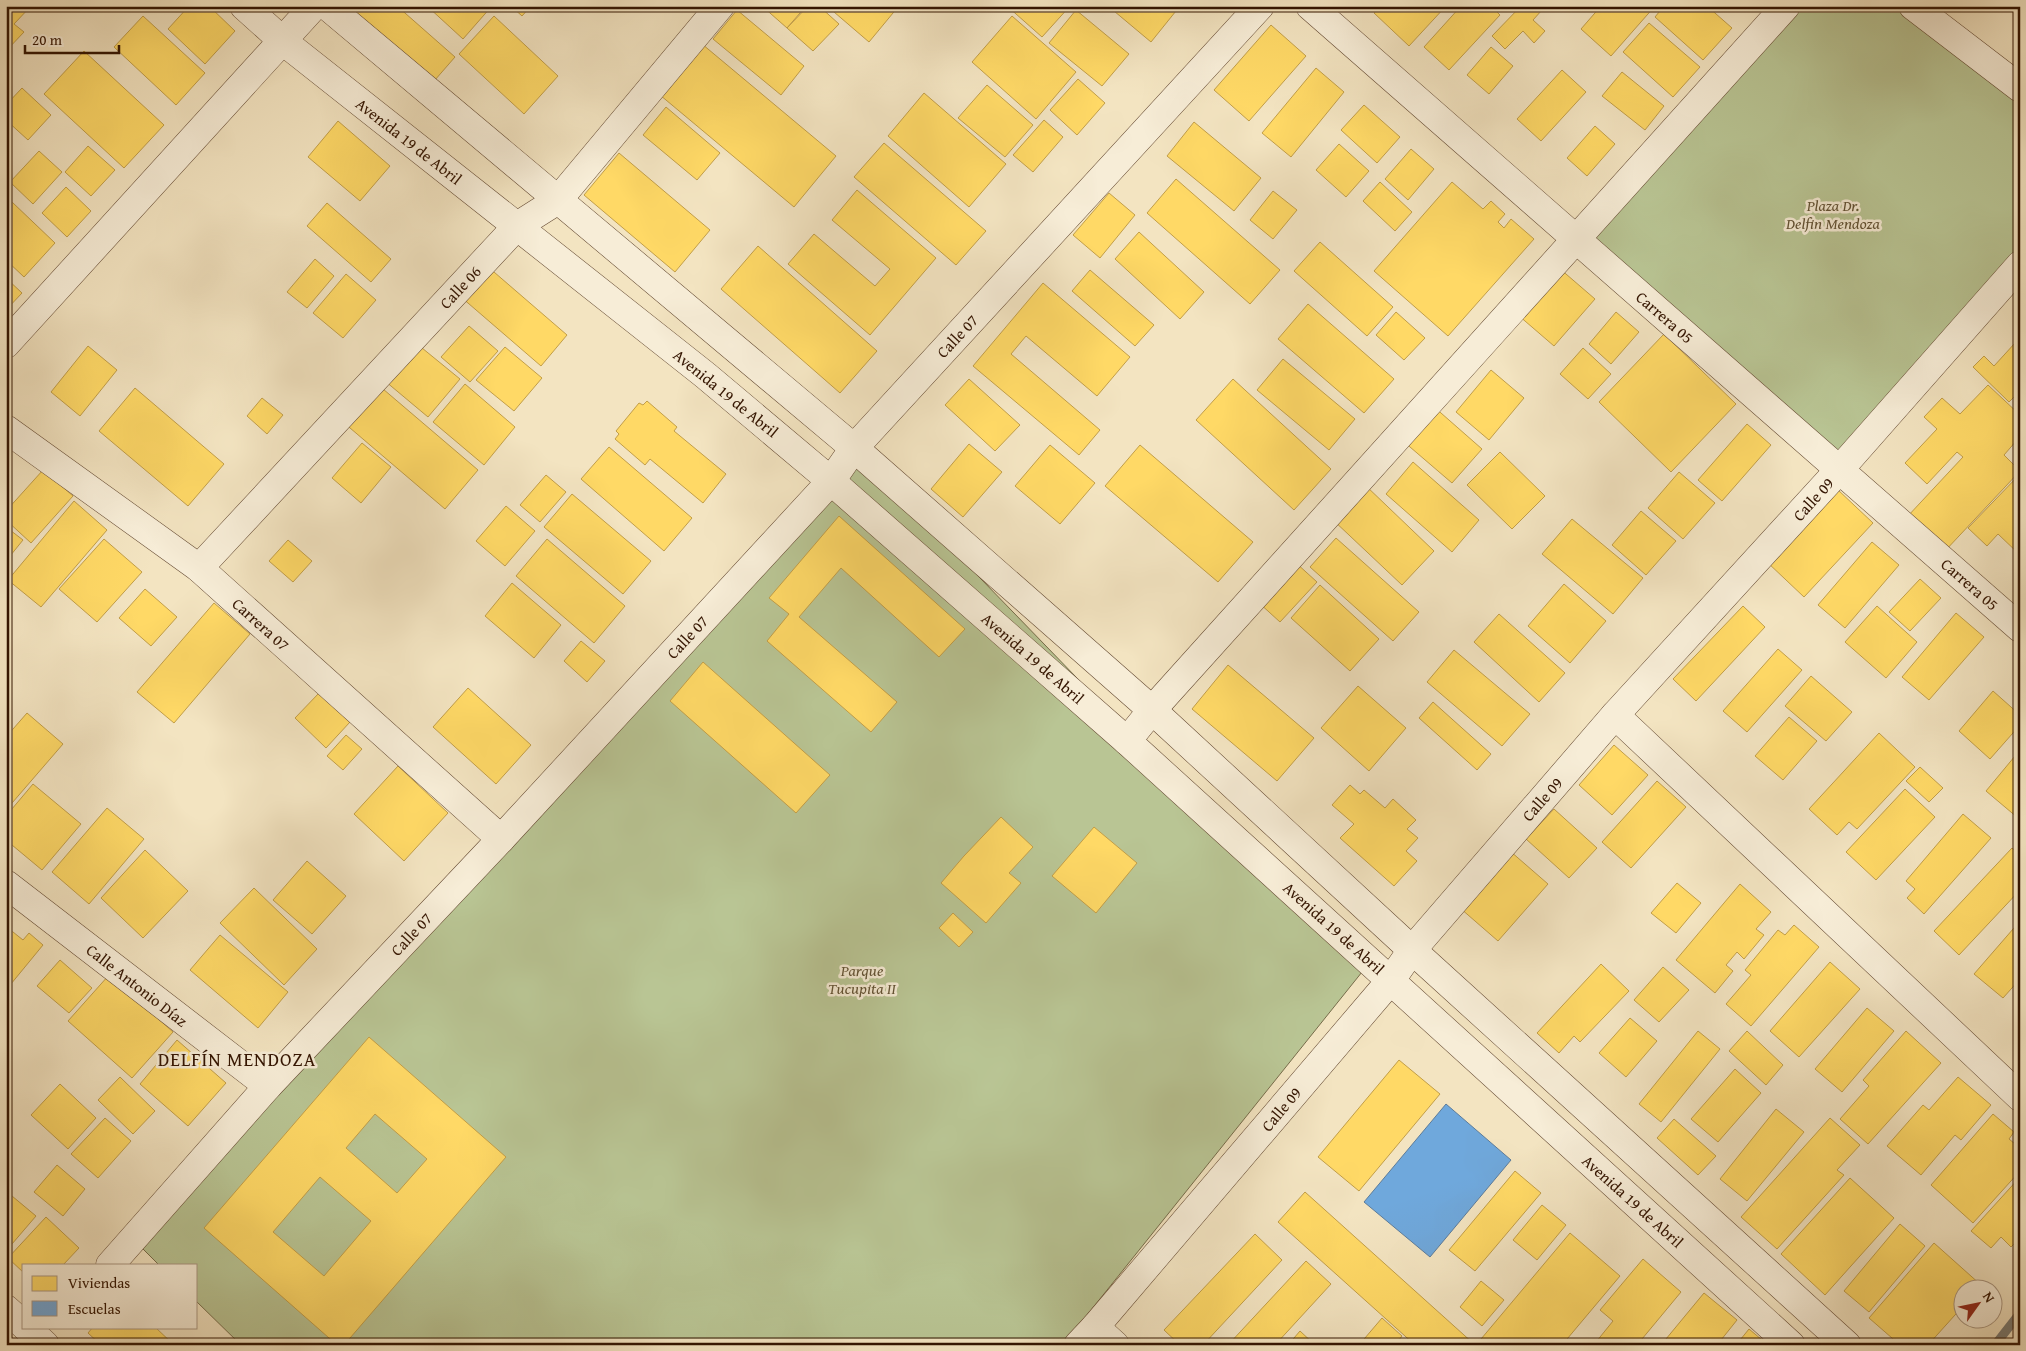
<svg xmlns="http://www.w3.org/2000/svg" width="2026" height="1351" font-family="'Gentium Book Plus',serif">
<rect width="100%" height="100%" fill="#f3e4c1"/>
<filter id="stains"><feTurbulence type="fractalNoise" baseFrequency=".004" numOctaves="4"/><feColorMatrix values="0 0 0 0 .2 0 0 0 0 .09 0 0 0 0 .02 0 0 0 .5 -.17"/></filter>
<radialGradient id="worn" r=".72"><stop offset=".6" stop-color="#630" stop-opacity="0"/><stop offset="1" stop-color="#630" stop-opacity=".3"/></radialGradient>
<g fill="#b9c594" stroke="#766c4a">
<polygon points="1786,6 1913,6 2020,88 2020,265 1840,469 1577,240"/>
<polygon points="854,448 1362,972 1063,1345 241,1345 196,1301 196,1265 159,1265 133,1239"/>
</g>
<g fill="#ffd966" stroke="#c29e48" fill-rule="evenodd">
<polygon points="6,6 31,6 14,24 24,32 6,51"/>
<polygon points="189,6 209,6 235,31 205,64 168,29"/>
<polygon points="343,6 397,6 455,57 421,96"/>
<polygon points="427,6 490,6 491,7 463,39"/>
<polygon points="511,6 531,6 522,16"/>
<polygon points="762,6 806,6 787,28"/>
<polygon points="808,6 819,6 839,24 813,51 787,28"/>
<polygon points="827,6 897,6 898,7 869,42"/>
<polygon points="1007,6 1070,6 1042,37"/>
<polygon points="1108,6 1180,6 1151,42"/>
<polygon points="1380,6 1446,6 1409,46 1374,13"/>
<polygon points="1461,6 1491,6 1500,15 1449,70 1424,47"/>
<polygon points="1521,6 1539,6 1542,10 1533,20 1545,31 1534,43 1523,31 1505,49 1492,36"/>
<polygon points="1601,6 1655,6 1611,56 1581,29"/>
<polygon points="1664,6 1707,6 1732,28 1703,60 1655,17"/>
<polygon points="737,10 804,66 781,95 713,39"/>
<polygon points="1076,10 1129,54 1102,86 1049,43"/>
<polygon points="143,16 205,73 176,105 114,47"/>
<polygon points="494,16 558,76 524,114 459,54"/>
<polygon points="1012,16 1076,72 1036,119 972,62"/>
<polygon points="1649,23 1700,67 1673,97 1623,52"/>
<polygon points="1271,25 1306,56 1249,121 1214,90"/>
<polygon points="702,44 836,156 794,207 660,95"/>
<polygon points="1491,47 1513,66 1489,94 1467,75"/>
<polygon points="84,51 164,125 124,168 44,94"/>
<polygon points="1316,68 1344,92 1291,157 1262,133"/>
<polygon points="1562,70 1586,92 1541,141 1517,119"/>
<polygon points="1622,72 1664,106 1645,130 1602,96"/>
<polygon points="1078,79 1105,103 1077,135 1050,110"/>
<polygon points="987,85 1033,125 1005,157 958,118"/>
<polygon points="22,88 51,115 28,140 6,120 6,105"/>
<polygon points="924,93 1006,164 969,207 888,136"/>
<polygon points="1364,105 1400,137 1377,163 1341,130"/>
<polygon points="666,107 720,153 697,180 643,135"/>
<polygon points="1044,120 1063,137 1033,172 1013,155"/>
<polygon points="338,121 390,166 360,201 308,157"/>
<polygon points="1194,122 1261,178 1234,211 1167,156"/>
<polygon points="1595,126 1615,144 1587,176 1567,158"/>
<polygon points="884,143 986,231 956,265 854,177"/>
<polygon points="1339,144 1369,171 1346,197 1316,170"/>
<polygon points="88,146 115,170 91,196 65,172"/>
<polygon points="1411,149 1434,169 1408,200 1385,179"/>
<polygon points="39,151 62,172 33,204 10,182"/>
<polygon points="619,153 710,230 675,272 584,195"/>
<polygon points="1176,179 1280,270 1250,304 1147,213"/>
<polygon points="1380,182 1412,212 1395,231 1363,201"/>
<polygon points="1452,182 1483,209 1491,201 1505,214 1498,222 1504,228 1511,219 1534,239 1448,336 1374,271"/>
<polygon points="66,187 91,211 67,237 42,213"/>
<polygon points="857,190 936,258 870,335 788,264 814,234 875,286 890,269 832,220"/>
<polygon points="1273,191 1297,210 1273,239 1250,220"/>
<polygon points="1109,193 1135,215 1100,258 1073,235"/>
<polygon points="12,202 55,243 24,277 6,260 6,208"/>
<polygon points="327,203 391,259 371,282 307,226"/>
<polygon points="1139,232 1204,292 1180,319 1115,259"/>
<polygon points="1320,242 1393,307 1367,336 1294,271"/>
<polygon points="758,246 877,351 840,393 721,289"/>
<polygon points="315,259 334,276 307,308 287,292"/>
<polygon points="487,266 567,335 541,366 461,297"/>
<polygon points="1559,268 1595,299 1554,346 1518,315"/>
<polygon points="1090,270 1154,325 1135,346 1072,291"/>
<polygon points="346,274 376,300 343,338 313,313"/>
<polygon points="6,278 22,293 6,310"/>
<polygon points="1043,283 1130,357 1097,396 1026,336 1011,354 1100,430 1079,455 973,366"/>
<polygon points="1308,304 1394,379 1364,413 1278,339"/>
<polygon points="1396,312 1425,338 1404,360 1376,335"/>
<polygon points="1616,312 1639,332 1611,364 1589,344"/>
<polygon points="2020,321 2020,333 2014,327"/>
<polygon points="469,326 498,351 470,382 441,357"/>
<polygon points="1664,334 1736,404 1671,472 1599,402"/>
<polygon points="411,339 460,379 428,417 379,376"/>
<polygon points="2015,343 2020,348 2020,391 2009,402 1973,367 1984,356 1994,366"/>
<polygon points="88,346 117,370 80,416 51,392"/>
<polygon points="505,347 542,378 514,411 476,380"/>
<polygon points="1583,348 1611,374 1588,399 1560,374"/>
<polygon points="1283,359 1355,419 1329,450 1257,390"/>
<polygon points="1491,370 1524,398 1489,440 1456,412"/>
<polygon points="969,379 1020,425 995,451 945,405"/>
<polygon points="1233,379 1331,469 1294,510 1196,420"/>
<polygon points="376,383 478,470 445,509 343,422"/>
<polygon points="465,384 515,427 484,465 433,422"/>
<polygon points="1988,385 2020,415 2020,443 2017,440 2004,455 2020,471 1944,552 1907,517 1963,457 1957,452 1927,484 1905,463 1937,429 1924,417 1942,398 1960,414"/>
<polygon points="135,388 224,464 188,506 99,431"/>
<polygon points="262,398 283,415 267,434 247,416"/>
<polygon points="647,401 677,427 674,431 726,474 703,503 650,459 645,465 615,439 619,434 616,431 639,403 643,405"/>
<polygon points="1433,406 1482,449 1452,483 1403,441"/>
<polygon points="1747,424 1771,445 1722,501 1698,480"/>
<polygon points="6,441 14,447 6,458"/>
<polygon points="362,443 391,467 361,503 332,478"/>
<polygon points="969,444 1002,472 963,517 931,489"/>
<polygon points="1050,445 1095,483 1060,524 1015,486"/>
<polygon points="1140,445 1253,542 1218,582 1105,486"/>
<polygon points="609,447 692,518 664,551 581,479"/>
<polygon points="1500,452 1545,496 1512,529 1467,485"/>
<polygon points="1413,462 1479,520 1452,552 1386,494"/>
<polygon points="43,470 73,496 31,543 6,520 6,511"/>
<polygon points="1679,472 1715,503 1683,539 1648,508"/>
<polygon points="2020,474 2020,553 2019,554 1998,534 1987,546 1968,528"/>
<polygon points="546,475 566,492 540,522 520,505"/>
<polygon points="1364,484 1434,551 1402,585 1332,519"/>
<polygon points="1837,489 1873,523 1804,597 1767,562"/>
<polygon points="572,494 651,561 623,594 544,527"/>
<polygon points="74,501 107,530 41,607 8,580"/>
<polygon points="506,506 535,531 505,566 476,541"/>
<polygon points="1641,511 1676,541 1646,575 1612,545"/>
<polygon points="839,516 965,629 939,657 841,568 799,617 897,702 871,732 767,641 789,614 769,598"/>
<polygon points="1572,519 1643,578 1613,614 1542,554"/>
<polygon points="6,527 23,540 6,561"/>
<polygon points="1336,538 1419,612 1393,641 1310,567"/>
<polygon points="104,539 142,572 97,622 59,589"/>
<polygon points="547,539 625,606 594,643 516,576"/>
<polygon points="288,540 312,561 293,582 269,561"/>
<polygon points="1872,542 1899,565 1845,628 1818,605"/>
<polygon points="1284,552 1317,582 1280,622 1247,592"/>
<polygon points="1920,579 1941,598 1910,631 1889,612"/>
<polygon points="512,583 561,625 534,658 485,616"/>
<polygon points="1564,584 1606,621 1570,663 1528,626"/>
<polygon points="1320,585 1379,639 1350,671 1291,618"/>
<polygon points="145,589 177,617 151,646 119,618"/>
<polygon points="214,603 250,634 174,723 137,692"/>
<polygon points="1743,606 1765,627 1696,701 1673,679"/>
<polygon points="1877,606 1917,642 1886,678 1845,642"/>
<polygon points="1956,613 1984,637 1929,700 1902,677"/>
<polygon points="1499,614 1565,673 1539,702 1474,642"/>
<polygon points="581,641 605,661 587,682 564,661"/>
<polygon points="1778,649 1802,670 1747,732 1723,711"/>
<polygon points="1454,650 1530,714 1502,746 1427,682"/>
<polygon points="703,662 830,775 796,813 670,701"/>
<polygon points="1228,665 1314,738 1277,781 1192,709"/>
<polygon points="1811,676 1852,712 1826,741 1785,706"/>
<polygon points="1358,686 1406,728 1369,771 1321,728"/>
<polygon points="468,688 531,745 496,784 433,727"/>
<polygon points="1993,691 2020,715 2020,725 1990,759 1959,731"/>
<polygon points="319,693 350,722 326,748 295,718"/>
<polygon points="1433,702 1491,754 1477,770 1419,718"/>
<polygon points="27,713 63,744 6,810 6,737"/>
<polygon points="1789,717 1817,741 1783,780 1755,756"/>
<polygon points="1879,733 1915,767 1857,829 1849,822 1837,835 1809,809"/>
<polygon points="346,735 362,749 343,770 327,756"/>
<polygon points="1614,745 1648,775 1612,815 1579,785"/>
<polygon points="2020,750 2020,816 2018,818 1986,791"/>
<polygon points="398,766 448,813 404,861 354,814"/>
<polygon points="1920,767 1943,788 1929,802 1906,781"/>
<polygon points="1657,781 1686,807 1631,868 1602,842"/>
<polygon points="33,784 81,824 42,870 6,840 6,816"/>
<polygon points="1350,785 1360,794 1364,790 1385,808 1393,799 1416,820 1407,829 1418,838 1406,851 1417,861 1394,886 1340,838 1354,824 1332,805"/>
<polygon points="1905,789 1935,817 1876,880 1846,852"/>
<polygon points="107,808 144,839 89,904 52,872"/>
<polygon points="1554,809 1597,848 1569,878 1526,839"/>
<polygon points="1963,814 1991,838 1924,914 1907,898 1915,889 1906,881"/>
<polygon points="1001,817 1033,847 1009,873 1021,883 986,923 941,883 964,856"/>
<polygon points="1094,827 1137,863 1096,913 1052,876"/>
<polygon points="2012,848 2020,855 2020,890 1959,955 1934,931"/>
<polygon points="145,850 188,891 143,938 101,898"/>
<polygon points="1510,851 1548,884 1498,941 1460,908"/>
<polygon points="307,861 346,896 312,934 273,900"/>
<polygon points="1677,883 1701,903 1676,933 1651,913"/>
<polygon points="1740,884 1771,912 1756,929 1764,935 1744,959 1737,952 1726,965 1733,971 1715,993 1676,960"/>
<polygon points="254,888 317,949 284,985 220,923"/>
<polygon points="953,913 973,932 959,947 939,928"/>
<polygon points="2020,921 2020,979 2003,998 1974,974"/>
<polygon points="1794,925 1819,947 1751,1026 1726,1004 1751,975 1745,970 1778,930 1785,935"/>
<polygon points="8,928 23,940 29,933 43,945 6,990 6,930"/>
<polygon points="220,935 288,992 258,1028 190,970"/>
<polygon points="60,960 92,988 69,1013 37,986"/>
<polygon points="1830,962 1860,989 1799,1057 1770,1031"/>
<polygon points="1601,964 1629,991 1580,1042 1574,1036 1559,1053 1537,1033"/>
<polygon points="1663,967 1689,990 1659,1022 1634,1000"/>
<polygon points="109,975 173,1032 132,1078 68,1021"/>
<polygon points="1867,1008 1894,1031 1842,1092 1815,1069"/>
<polygon points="1630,1018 1657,1041 1626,1077 1599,1053"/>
<polygon points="1698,1031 1720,1049 1661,1122 1639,1104"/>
<polygon points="1747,1031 1783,1065 1766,1085 1729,1051"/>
<polygon points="1906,1031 1941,1063 1868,1144 1840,1119 1869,1086 1863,1080"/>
<path d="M 369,1037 L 506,1157 L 344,1345 L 337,1345 L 204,1228 ZM 375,1114 L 427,1159 L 397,1193 L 346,1148 ZM 320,1177 L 371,1221 L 324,1276 L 273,1232 Z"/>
<polygon points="177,1040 226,1083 188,1126 140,1084"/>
<polygon points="1399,1060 1440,1094 1359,1191 1318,1157"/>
<polygon points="1735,1069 1761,1093 1718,1142 1691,1119"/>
<polygon points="120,1077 155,1111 133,1134 98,1100"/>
<polygon points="1958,1077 1991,1105 1961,1140 1955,1135 1921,1175 1887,1146 1923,1105 1929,1110"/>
<polygon points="60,1084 96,1118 68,1149 31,1115"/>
<polygon points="1776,1109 1804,1132 1747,1201 1720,1179"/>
<polygon points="1993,1114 2014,1132 2009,1139 2020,1148 2020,1171 1973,1223 1931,1185"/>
<polygon points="105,1118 131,1141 98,1178 71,1154"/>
<polygon points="1830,1118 1860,1145 1837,1170 1844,1175 1777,1249 1741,1217"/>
<polygon points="1674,1119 1716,1156 1698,1175 1657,1138"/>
<polygon points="57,1165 85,1189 63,1216 34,1192"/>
<polygon points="1515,1171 1541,1193 1475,1271 1449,1250"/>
<polygon points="2020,1177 2020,1238 2011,1247 2001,1237 1991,1248 1971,1231"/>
<polygon points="1850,1178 1894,1218 1825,1295 1781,1254"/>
<polygon points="6,1191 36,1216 6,1251"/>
<polygon points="1305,1192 1474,1344 1473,1345 1415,1345 1278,1222"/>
<polygon points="1542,1205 1566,1225 1537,1260 1513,1240"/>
<polygon points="46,1217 79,1248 63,1265 24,1265 24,1273 8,1258"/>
<polygon points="1900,1224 1925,1246 1869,1312 1844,1291"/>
<polygon points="1570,1233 1620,1276 1562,1345 1476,1345"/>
<polygon points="1255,1234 1282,1260 1203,1345 1180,1345 1164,1330"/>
<polygon points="1934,1243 1981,1285 1978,1288 1964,1288 1964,1305 1928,1345 1900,1345 1869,1318"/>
<polygon points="1643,1259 1681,1292 1637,1345 1600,1345 1596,1342 1613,1321 1600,1310"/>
<polygon points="1306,1261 1331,1284 1275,1345 1228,1345"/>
<polygon points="1481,1281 1504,1300 1482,1326 1460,1307"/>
<polygon points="1704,1293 1737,1320 1717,1345 1661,1345"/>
<polygon points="1382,1318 1402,1336 1395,1345 1359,1345"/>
<polygon points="93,1327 155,1327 174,1345 101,1345 88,1333"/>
<polygon points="1749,1329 1768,1345 1736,1345"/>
<polygon points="1300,1331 1315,1345 1288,1345"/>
</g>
<polygon fill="#6fa8dc" stroke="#5d7c9a" points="1446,1104 1511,1160 1430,1257 1364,1202"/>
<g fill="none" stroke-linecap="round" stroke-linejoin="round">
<polyline stroke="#767873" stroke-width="9" points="1995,1345 2020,1313"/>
<defs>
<g id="minor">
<polyline points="1310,6 2020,628"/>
<polyline points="1913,6 2020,88"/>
<polyline points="6,344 314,6"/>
<polyline points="6,429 199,568 501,839"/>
<polyline points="199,568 517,226 558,200 720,6"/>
<polyline points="1615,715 2020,1097"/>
<polyline points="1127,741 1152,710 1786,6"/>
<polyline points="6,884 268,1086"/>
<polyline points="110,1265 268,1086 501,839 831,481 854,448 1260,6"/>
<polyline points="6,1309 24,1325"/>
<polyline points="26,1327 45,1345"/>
<polyline points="1095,1327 1115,1345"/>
<polyline points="1078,1345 1095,1327 1391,980 1412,950 1615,715 1840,469 2020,265"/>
</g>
<g id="tertiary">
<polyline points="244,6 284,42 705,375 831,481 1127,741 1791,1345"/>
<polyline points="327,6 854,448 1152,710 1412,950 1847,1345"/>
</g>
</defs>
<use href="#minor" stroke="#634831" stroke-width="29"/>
<use href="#tertiary" stroke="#634831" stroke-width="29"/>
<use href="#minor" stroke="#f7edd7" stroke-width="28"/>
<use href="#tertiary" stroke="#f7edd7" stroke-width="28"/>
</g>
<g text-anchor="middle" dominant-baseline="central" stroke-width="5" stroke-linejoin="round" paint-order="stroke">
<g font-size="16" fill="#331401" stroke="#f7edd7">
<text transform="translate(409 141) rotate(38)">Avenida 19 de Abril</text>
<text transform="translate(460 287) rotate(-47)">Calle 06</text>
<text transform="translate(1665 317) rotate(41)">Carrera 05</text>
<text transform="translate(957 336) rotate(-47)">Calle 07</text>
<text transform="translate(726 393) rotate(39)">Avenida 19 de Abril</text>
<text transform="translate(1813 499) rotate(-48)">Calle 09</text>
<text transform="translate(1970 584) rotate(41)">Carrera 05</text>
<text transform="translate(261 624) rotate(42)">Carrera 07</text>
<text transform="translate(687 637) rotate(-47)">Calle 07</text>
<text transform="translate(1033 658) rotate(41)">Avenida 19 de Abril</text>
<text transform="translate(1542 799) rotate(-49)">Calle 09</text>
<text transform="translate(1334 928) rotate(42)">Avenida 19 de Abril</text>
<text transform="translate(411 934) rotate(-47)">Calle 07</text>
<text transform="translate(137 985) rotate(38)">Calle Antonio Díaz</text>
<text transform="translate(1281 1109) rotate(-50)">Calle 09</text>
<text transform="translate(1633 1201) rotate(42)">Avenida 19 de Abril</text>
</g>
<g font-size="16" font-style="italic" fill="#625234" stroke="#f7edd7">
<text x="1833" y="205">Plaza Dr.<tspan x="1833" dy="18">Delfin Mendoza</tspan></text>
<text x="862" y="970">Parque<tspan x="862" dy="18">Tucupita II</tspan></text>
</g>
<g font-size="19" letter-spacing="1" fill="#331401" stroke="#f7edd7">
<text x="237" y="1059">DELFÍN MENDOZA</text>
</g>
</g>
<rect width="2026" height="1351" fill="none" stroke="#f3e4c1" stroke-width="25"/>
<rect x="8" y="8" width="2011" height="1336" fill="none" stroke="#331401" stroke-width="2.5"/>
<rect x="12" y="12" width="2001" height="1326" fill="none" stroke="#331401"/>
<rect x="22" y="1264" width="175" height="65" fill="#f7edd7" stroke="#a99681"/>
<rect x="32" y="1276" width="25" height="15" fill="#ffd966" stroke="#a99681"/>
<text x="68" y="1288" font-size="15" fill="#331401">Viviendas</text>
<rect x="32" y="1301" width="25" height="15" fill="#6fa8dc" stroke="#a99681"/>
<text x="68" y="1314" font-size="15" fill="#331401">Escuelas</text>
<g transform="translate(1978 1304) rotate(57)"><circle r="24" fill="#f7edd7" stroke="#a99681"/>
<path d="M0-4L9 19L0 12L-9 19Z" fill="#8f2418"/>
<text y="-8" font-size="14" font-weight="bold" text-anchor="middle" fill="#331401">N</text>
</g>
<path d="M25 45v8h94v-8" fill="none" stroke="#331401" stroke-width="2.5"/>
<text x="32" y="45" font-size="15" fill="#331401" stroke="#f7edd7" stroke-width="4" paint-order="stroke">20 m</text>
<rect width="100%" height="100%" filter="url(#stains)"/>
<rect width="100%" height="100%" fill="url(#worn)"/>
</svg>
